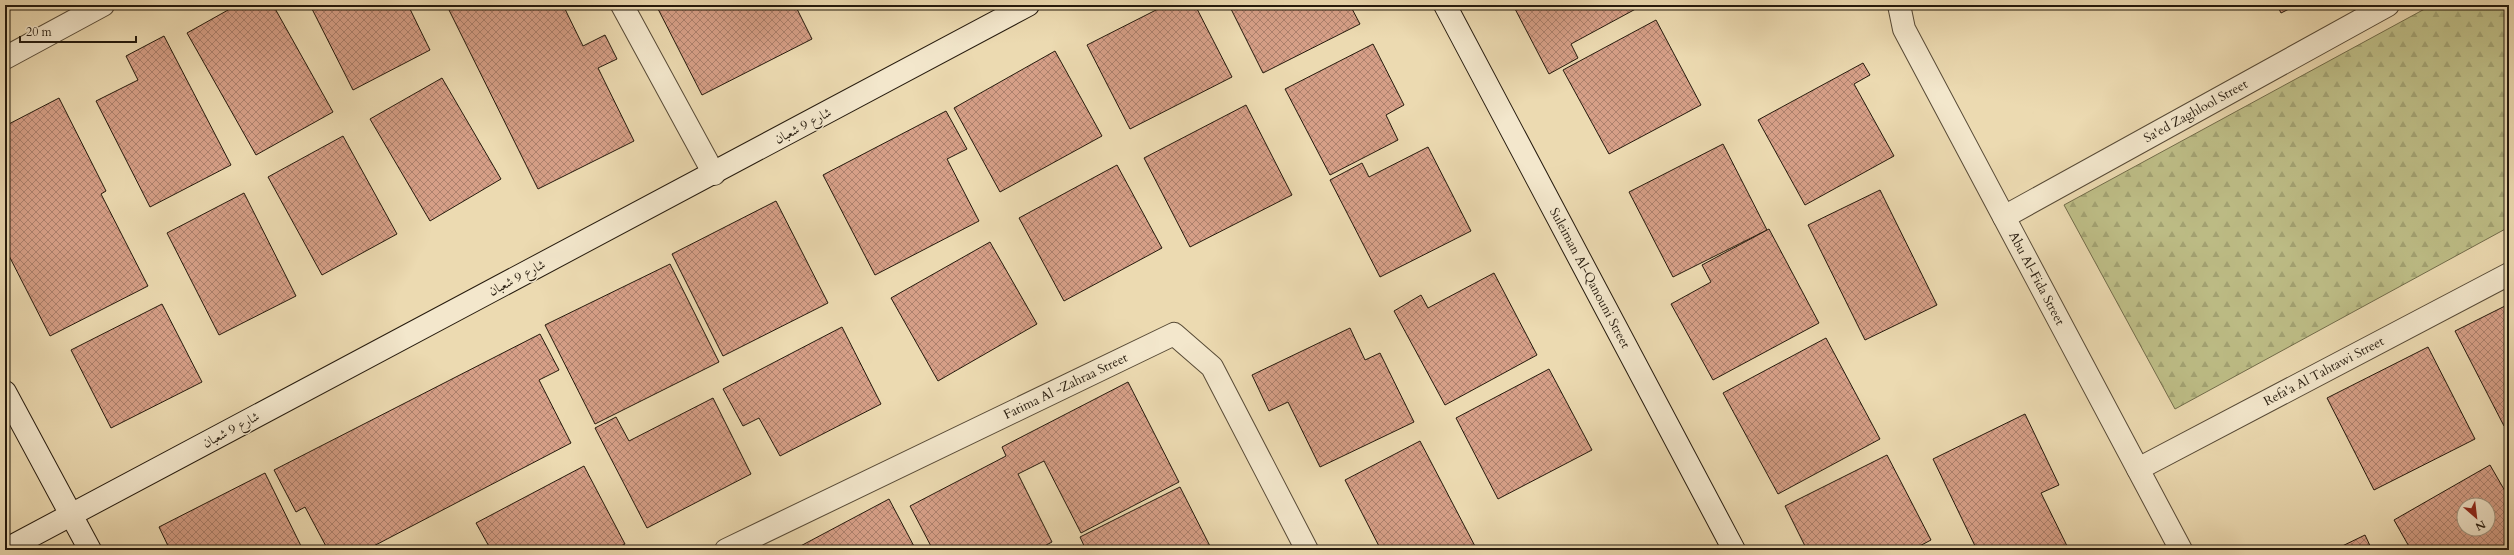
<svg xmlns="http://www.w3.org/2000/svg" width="2514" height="555" font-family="Cardo,Amiri,serif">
<defs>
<pattern id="forest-firs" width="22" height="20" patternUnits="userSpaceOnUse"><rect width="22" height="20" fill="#bebe87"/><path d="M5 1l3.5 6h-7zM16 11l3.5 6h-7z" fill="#a3a373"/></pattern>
<pattern id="building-cross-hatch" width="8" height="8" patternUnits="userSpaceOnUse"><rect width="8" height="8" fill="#d69f87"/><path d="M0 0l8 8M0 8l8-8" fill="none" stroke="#ad816d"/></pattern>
</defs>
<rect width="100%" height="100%" fill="#ecdab1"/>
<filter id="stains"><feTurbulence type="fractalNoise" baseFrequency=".005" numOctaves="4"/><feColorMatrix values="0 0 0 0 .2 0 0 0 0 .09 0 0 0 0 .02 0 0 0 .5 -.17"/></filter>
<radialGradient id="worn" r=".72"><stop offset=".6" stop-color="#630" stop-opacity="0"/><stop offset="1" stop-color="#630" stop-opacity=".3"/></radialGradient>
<polygon fill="url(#forest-firs)" stroke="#726c4a" points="2432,5 2509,5 2509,227 2175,409 2064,205"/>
<g fill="url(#building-cross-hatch)" stroke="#251a0d" fill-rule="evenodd">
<polygon points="237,5 273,5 333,112 256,155 187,33"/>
<polygon points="310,5 408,5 430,50 353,90"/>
<polygon points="459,5 563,5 583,46 605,35 617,59 598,68 634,141 538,189 449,10"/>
<polygon points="656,5 795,5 812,39 702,95"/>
<polygon points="1156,5 1195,5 1232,77 1130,129 1087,45 1158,9"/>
<polygon points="1229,5 1350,5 1360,24 1263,73"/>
<polygon points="1513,5 1643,5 1571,44 1578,58 1549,74"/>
<polygon points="2277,5 2297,5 2281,13"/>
<polygon points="1656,20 1701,105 1609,154 1563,70"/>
<polygon points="164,36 231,165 150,207 96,101 138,80 126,56"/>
<polygon points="1373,44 1404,105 1386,115 1398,140 1330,175 1285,89"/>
<polygon points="1055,51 1102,136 1000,192 954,108"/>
<polygon points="1863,63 1870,75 1854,84 1894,156 1805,205 1758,120"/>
<polygon points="442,78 501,179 430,221 370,119"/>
<polygon points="59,98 106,191 101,194 148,286 50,336 5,248 5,126"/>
<polygon points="1246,105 1292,195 1190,247 1144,158"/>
<polygon points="946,111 967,149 947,159 979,221 875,275 823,175"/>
<polygon points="343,136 397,234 322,275 268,177"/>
<polygon points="1723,144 1767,230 1673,277 1629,192"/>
<polygon points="1428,147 1471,231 1380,277 1330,180 1362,163 1369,177"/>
<polygon points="1117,165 1162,248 1064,301 1019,218"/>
<polygon points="1880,190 1937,305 1865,340 1808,225"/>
<polygon points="244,193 296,296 219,335 167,233"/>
<polygon points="776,201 828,303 723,356 672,254"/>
<polygon points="1769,229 1819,323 1713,380 1671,304 1711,282 1702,265"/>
<polygon points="990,242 1037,324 938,381 891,298"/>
<polygon points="670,264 719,362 595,424 545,325"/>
<polygon points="1494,273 1537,355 1445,405 1394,311 1421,295 1428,308"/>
<polygon points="162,304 202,382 111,428 71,350"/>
<polygon points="2509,304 2509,423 2504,426 2455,331"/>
<polygon points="842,327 881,404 780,456 759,418 743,426 723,389"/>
<polygon points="1350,328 1365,360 1380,353 1414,422 1320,467 1288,402 1269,411 1252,375"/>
<polygon points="540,334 559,370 539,380 571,443 366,550 328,550 305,507 296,512 274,470"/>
<polygon points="1826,338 1880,439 1778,494 1723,393"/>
<polygon points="2428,347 2475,439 2374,490 2327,398"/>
<polygon points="1549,369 1592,450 1498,499 1456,418"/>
<polygon points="1128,382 1179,482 1081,533 1044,461 1018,474 1052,542 1037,550 933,550 910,506 1006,456 1002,447"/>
<polygon points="713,398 751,474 647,528 595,428 616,417 629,441"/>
<polygon points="2025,414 2059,485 2041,493 2069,550 1977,550 1933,459"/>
<polygon points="1420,441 1477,550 1381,550 1345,480"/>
<polygon points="1887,455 1931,540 1912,550 1807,550 1785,506"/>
<path d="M 2490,465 L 2509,498 L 2509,550 L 2411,550 L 2394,520 ZM 2464,505 L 2488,505 L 2488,529 L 2464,529 Z"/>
<polygon points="584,466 625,544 613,550 491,550 476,523"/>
<polygon points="265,473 303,550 170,550 159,527"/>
<polygon points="1180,487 1212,550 1086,550 1080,537"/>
<polygon points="889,499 916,550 793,550"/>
<polygon points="2365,535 2372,550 2334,550"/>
</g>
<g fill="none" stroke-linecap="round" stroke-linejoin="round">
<defs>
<g id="street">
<polyline points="622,5 714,174"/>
<path id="s1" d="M 1899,5 L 1904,29 L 2181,550"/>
<polyline points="5,58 103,5"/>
<path id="s2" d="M 2004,217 L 2388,5"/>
<path id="s3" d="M 2138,469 L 2509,274"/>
<path id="s4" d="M 726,550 L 1174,334 L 1212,367 L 1307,550"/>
</g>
<g id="secondary">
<path id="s5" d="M 1445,5 L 1734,550"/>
<polyline points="5,392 90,550"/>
<polyline points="5,550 1028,5"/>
</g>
</defs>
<use href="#street" stroke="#574a36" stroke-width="24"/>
<use href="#secondary" stroke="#251a0d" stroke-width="24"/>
<use href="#street" stroke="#f3e7cc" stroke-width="22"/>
<use href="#secondary" stroke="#f3e7cc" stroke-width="22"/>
</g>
<g text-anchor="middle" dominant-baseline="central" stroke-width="3" stroke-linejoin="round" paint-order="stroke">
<g font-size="13" fill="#251a0d" stroke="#f3e7cc">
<text stroke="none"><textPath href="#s2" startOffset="219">Sa'ed Zaghlool Street</textPath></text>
<text transform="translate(803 126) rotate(-28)">شارع 9 شعبان</text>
<text transform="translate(517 278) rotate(-28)">شارع 9 شعبان</text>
<text stroke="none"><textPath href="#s5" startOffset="309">Suleiman Al-Qanouni Street</textPath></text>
<text stroke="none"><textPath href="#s1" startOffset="307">Abu Al-Fida Street</textPath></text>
<text stroke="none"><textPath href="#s3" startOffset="210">Refa'a Al Tahtawi Street</textPath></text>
<text stroke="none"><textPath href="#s4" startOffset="377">Fatima Al -Zahraa Street</textPath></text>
<text transform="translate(231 430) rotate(-28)">شارع 9 شعبان</text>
</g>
</g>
<rect width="2514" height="555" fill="none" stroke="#ecdab1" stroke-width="20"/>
<rect x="6" y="6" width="2502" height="543" fill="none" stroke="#251a0d" stroke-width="2"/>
<rect x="10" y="10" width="2494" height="535" fill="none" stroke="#251a0d"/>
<g transform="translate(2476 517) rotate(152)"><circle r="19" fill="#f3e7cc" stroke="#a19580"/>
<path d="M0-3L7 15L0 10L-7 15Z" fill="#8f2418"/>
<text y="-6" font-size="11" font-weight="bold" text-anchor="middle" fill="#251a0d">N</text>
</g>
<path d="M20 36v6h116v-6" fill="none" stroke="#251a0d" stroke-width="2"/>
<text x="26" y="36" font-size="12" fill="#251a0d" stroke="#f3e7cc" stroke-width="3" paint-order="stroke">20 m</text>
<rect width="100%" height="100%" filter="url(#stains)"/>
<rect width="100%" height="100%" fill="url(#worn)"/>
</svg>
